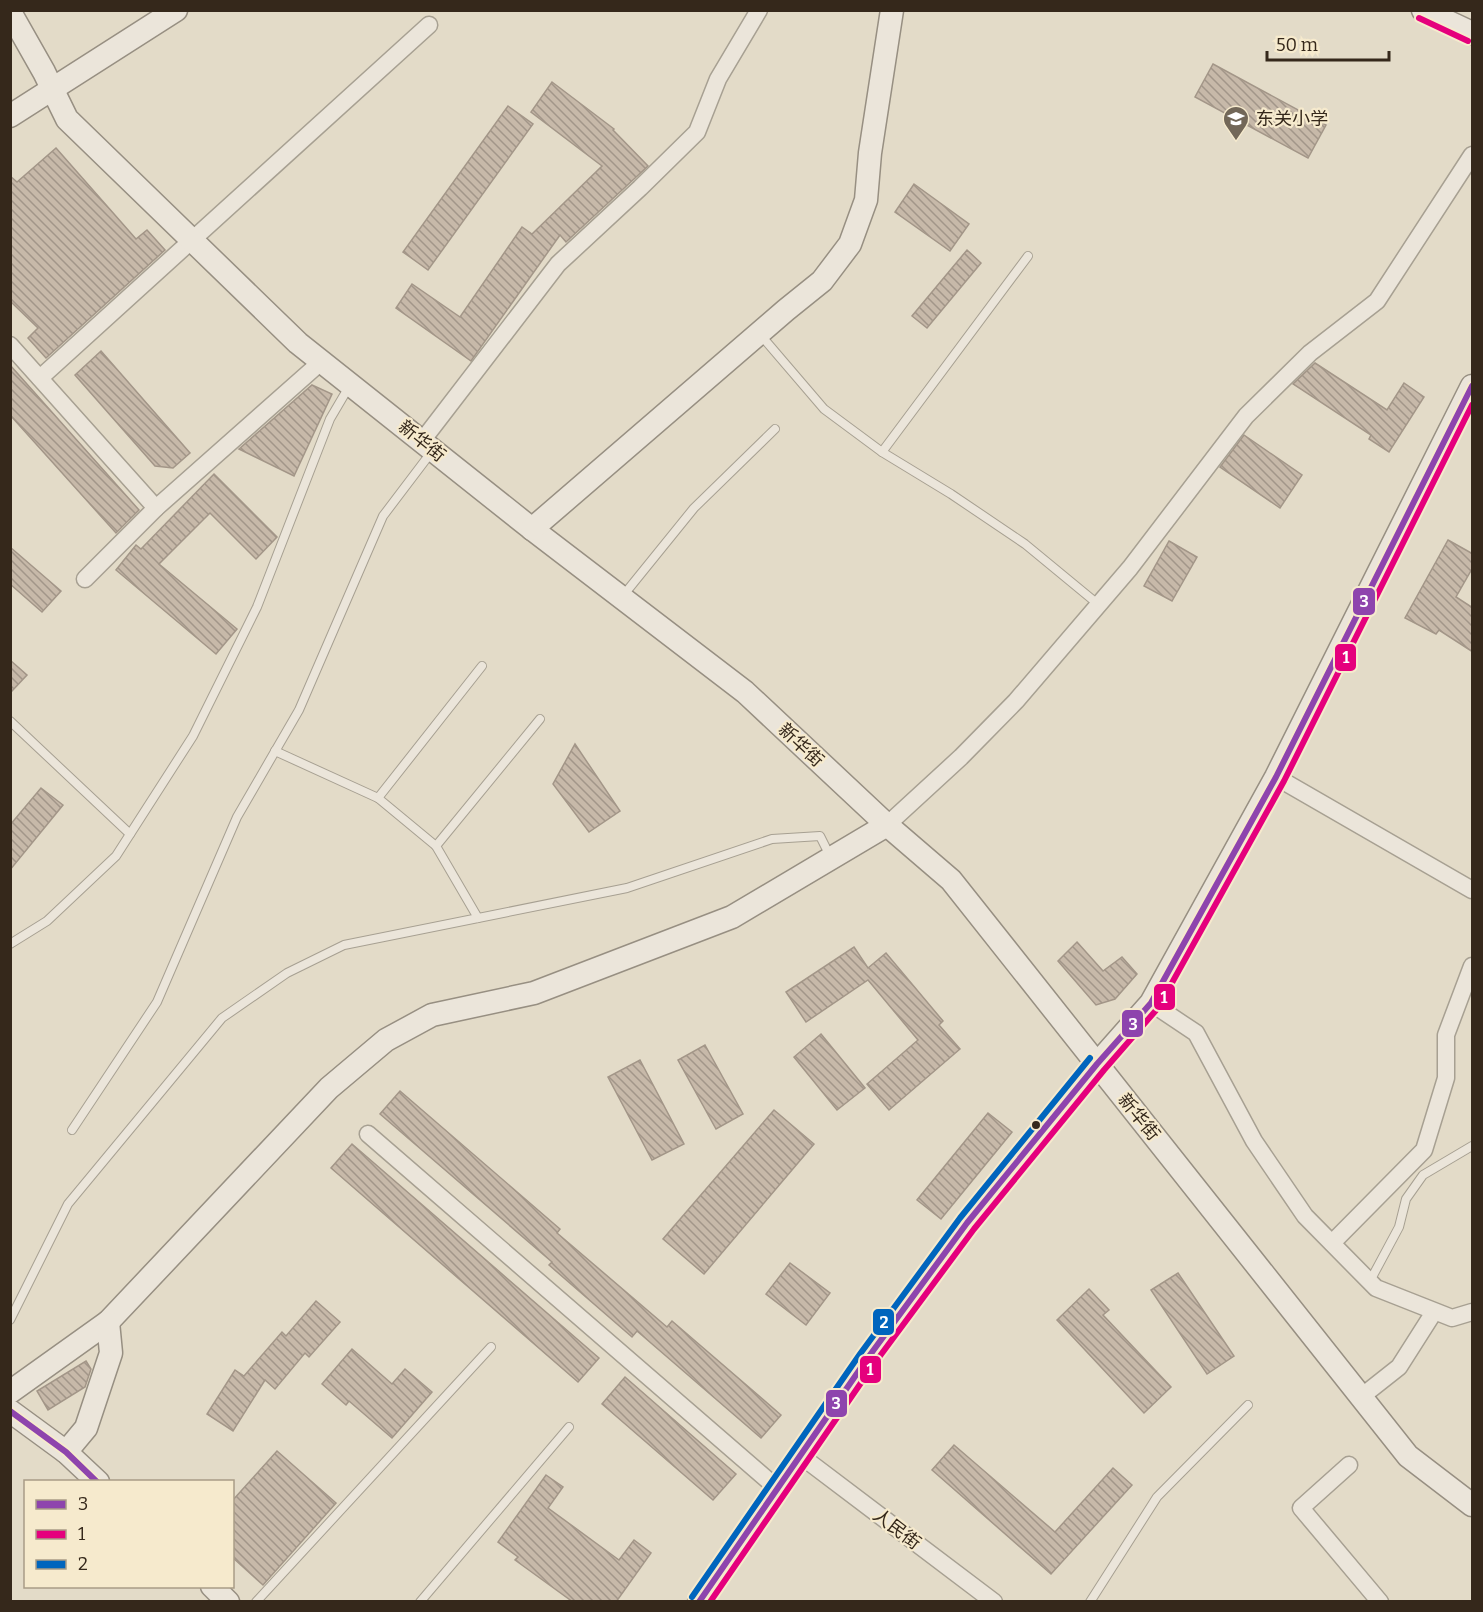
<svg xmlns="http://www.w3.org/2000/svg" width="1483" height="1612" font-family="Bitter,'Noto Sans SC',serif">
<defs>
<pattern id="building-back-hatch" width="6" height="6" patternUnits="userSpaceOnUse" patternTransform="scale(1.5)"><rect width="6" height="6" fill="#c7b9a9"/><path d="M-1 5l2 2M0 0l6 6M5-1l2 2" fill="none" stroke="#a29689"/></pattern>
</defs>
<rect width="100%" height="100%" fill="#e3dbc8"/>
<g fill="url(#building-back-hatch)" stroke="#a39688" stroke-width="1.5">
<polygon points="1213,64 1326,125 1308,158 1195,97"/>
<polygon points="552,82 614,129 613,130 648,166 566,242 560,235 471,361 396,308 412,284 460,317 522,227 532,234 602,166 531,112"/>
<polygon points="508,106 533,124 428,270 403,252"/>
<polygon points="56,148 136,239 147,230 165,250 46,358 28,338 38,328 10,301 10,176 17,182"/>
<polygon points="914,184 969,224 950,251 895,212"/>
<polygon points="967,250 981,263 927,328 912,316"/>
<polygon points="101,351 190,453 173,468 155,466 75,375"/>
<polygon points="1315,363 1387,410 1404,383 1424,397 1389,452 1369,439 1371,435 1293,384"/>
<polygon points="10,365 139,510 116,533 10,415"/>
<polygon points="312,385 332,394 294,476 239,449"/>
<polygon points="1244,435 1302,475 1280,508 1220,467"/>
<polygon points="214,474 277,537 256,559 210,513 159,564 237,629 216,654 116,570 136,545 141,549"/>
<polygon points="1448,540 1473,554 1473,567 1456,597 1473,608 1473,652 1439,630 1436,634 1405,618"/>
<polygon points="1169,541 1197,557 1172,601 1144,586"/>
<polygon points="10,547 61,591 42,612 10,584"/>
<polygon points="10,660 27,675 10,693"/>
<polygon points="575,744 620,811 589,832 553,784"/>
<polygon points="41,788 63,805 10,870 10,825"/>
<polygon points="1077,942 1103,971 1122,957 1137,974 1115,999 1096,1005 1058,961"/>
<polygon points="854,947 868,968 886,953 943,1021 939,1025 960,1049 889,1110 867,1084 918,1040 868,980 806,1022 786,992"/>
<polygon points="821,1034 865,1088 837,1110 794,1057"/>
<polygon points="705,1045 743,1114 716,1129 678,1060"/>
<polygon points="640,1060 684,1144 652,1160 608,1077"/>
<polygon points="400,1091 560,1229 557,1233 667,1327 672,1321 781,1415 761,1438 637,1331 632,1337 549,1265 552,1262 380,1114"/>
<polygon points="774,1110 814,1144 704,1274 663,1239"/>
<polygon points="988,1113 1012,1132 941,1219 917,1200"/>
<polygon points="352,1144 599,1358 578,1382 331,1168"/>
<polygon points="790,1263 830,1293 806,1325 766,1294"/>
<polygon points="1178,1273 1234,1356 1207,1374 1151,1290"/>
<polygon points="1089,1289 1109,1310 1103,1315 1171,1387 1144,1413 1057,1320"/>
<polygon points="316,1301 340,1322 309,1357 305,1353 275,1389 265,1380 233,1431 207,1414 235,1370 244,1376 282,1332 286,1336"/>
<polygon points="352,1349 392,1384 405,1369 432,1392 392,1438 349,1401 346,1405 322,1384"/>
<polygon points="86,1361 91,1369 85,1387 48,1410 37,1391"/>
<polygon points="625,1377 736,1474 713,1500 602,1404"/>
<polygon points="954,1445 1055,1532 1113,1468 1132,1485 1051,1574 932,1470"/>
<polygon points="277,1451 336,1503 263,1585 232,1557 232,1501"/>
<polygon points="546,1475 563,1487 548,1508 619,1560 634,1540 651,1553 616,1602 573,1602 515,1560 518,1557 498,1542"/>
</g>
<g fill="none" stroke-linecap="round" stroke-linejoin="round">
<defs>
<g id="lane">
<polyline points="759,333 824,409 882,452 951,494 1025,544 1099,605"/>
<polyline points="882,452 1028,256"/>
<polyline points="622,597 694,508 775,429"/>
<polyline points="10,721 130,834"/>
<polyline points="275,751 378,798"/>
<polyline points="436,846 378,798 482,666"/>
<polyline points="478,918 436,846 540,719"/>
<polyline points="10,944 47,921 116,856 193,736 257,607 330,419 350,385"/>
<polyline points="72,1130 157,1002 237,817 299,710 383,516 433,450"/>
<polyline points="1370,1281 1399,1227 1406,1199 1423,1175 1472,1146"/>
<polyline points="10,1320 68,1204 222,1018 287,973 344,945 627,888 772,839 820,836 831,858"/>
<polyline points="256,1602 491,1347"/>
<polyline points="420,1602 569,1427"/>
<polyline points="1090,1602 1157,1497 1248,1405"/>
</g>
<g id="street">
<polyline points="10,345 156,508"/>
<polyline points="40,378 429,25"/>
<polyline points="422,441 558,264 640,188 697,132 718,79 759,10"/>
<polyline points="85,579 156,508 322,361"/>
<polyline points="1276,777 1472,890"/>
<polyline points="887,825 961,757 1016,701 1130,568 1246,416 1310,353 1377,301 1472,155"/>
<polyline points="1151,1003 1196,1033 1254,1141 1305,1216 1376,1288 1452,1318 1472,1312"/>
<polyline points="368,1134 778,1489"/>
<polyline points="1332,1243 1424,1150 1446,1078 1446,1035 1472,966"/>
<polyline points="1361,1397 1399,1367 1434,1312"/>
<polyline points="801,1456 994,1602"/>
<polyline points="1349,1465 1301,1508 1380,1602"/>
</g>
<g id="secondary">
<polyline points="1423,10 1472,33"/>
<polyline points="10,12 44,72 67,119 298,343 532,529 745,692 887,825 951,880 1408,1456 1472,1505"/>
<polyline points="10,116 176,10"/>
<polyline points="532,529 786,310 822,281 850,244 866,200 870,153 892,10"/>
<polyline points="10,1392 108,1322 329,1088 386,1040 432,1015 534,993 732,917 887,825"/>
<polyline points="10,1411 66,1452 98,1482"/>
<polyline points="66,1452 86,1428 111,1353 108,1322"/>
<polyline points="212,1586 228,1602"/>
<polyline points="699,1602 867,1359 967,1223 1097,1064 1151,1003 1276,777 1472,386"/>
</g>
</defs>
<use href="#lane" stroke="#a7a092" stroke-width="10"/>
<use href="#street" stroke="#a7a092" stroke-width="19"/>
<use href="#secondary" stroke="#978f82" stroke-width="25"/>
<use href="#lane" stroke="#ebe5da" stroke-width="8"/>
<use href="#street" stroke="#ebe5da" stroke-width="16"/>
<use href="#secondary" stroke="#ebe5da" stroke-width="22"/>
<defs>
<g id="bus-1">
<polyline points="10,1411 66,1452 97,1482"/>
<polyline points="699,1602 867,1359 967,1223 1097,1064 1151,1003 1276,777 1472,386"/>
</g>
<g id="bus-2">
<polyline points="1419,18 1468,41"/>
<polyline points="710,1602 874,1364 974,1229 1104,1070 1158,1008 1284,781 1472,405"/>
</g>
<polyline id="bus-3" points="692,1597 860,1354 960,1218 1090,1058"/>
</defs>
<use href="#bus-1" stroke="#f6eacd" stroke-width="10"/>
<use href="#bus-2" stroke="#f6eacd" stroke-width="10"/>
<use href="#bus-3" stroke="#f6eacd" stroke-width="10"/>
<use href="#bus-1" stroke="#8e44ad" stroke-width="6"/>
<use href="#bus-2" stroke="#e5007d" stroke-width="6"/>
<use href="#bus-3" stroke="#0065bd" stroke-width="6"/>
</g>
<defs>
<symbol id="school-pin" viewBox="-11 -11 22 30"><path d="M0 17L-7.5 6A9.5 9.5 0 1 1 7.5 6Z" fill="#726758" stroke="#f6eacd"/><path d="M0-5L7-2L0 1L-7-2ZM-4 1L0 2.5L4 1V4Q0 6-4 4Z" fill="#fff"/></symbol>
</defs>
<g fill-rule="evenodd">
<use href="#school-pin" x="1221" y="104" width="30" height="40"/>
</g>
<circle fill="#35281b" stroke="#f6eacd" stroke-width="2" cx="1036" cy="1125" r="5"/>
<g text-anchor="middle" dominant-baseline="central" stroke-width="4.5" stroke-linejoin="round" paint-order="stroke">
<g font-size="18" fill="#35281b" stroke="#f6eacd" text-anchor="start">
<text x="1256" y="119">东关小学</text>
</g>
<g font-size="18" fill="#35281b" stroke="#f6eacd">
<text transform="translate(422 441) rotate(39)">新华街</text>
<text transform="translate(801 745) rotate(43)">新华街</text>
<text transform="translate(1139 1117) rotate(51)">新华街</text>
<text transform="translate(897 1529) rotate(37)">人民街</text>
</g>
</g>
<g stroke="#f6eacd" stroke-width="2">
<rect x="1352" y="587" width="24" height="29" rx="6" fill="#8e44ad"/>
<rect x="1334" y="643" width="23" height="29" rx="6" fill="#e5007d"/>
<rect x="1153" y="983" width="23" height="28" rx="6" fill="#e5007d"/>
<rect x="1121" y="1009" width="23" height="29" rx="6" fill="#8e44ad"/>
<rect x="872" y="1308" width="23" height="28" rx="6" fill="#0065bd"/>
<rect x="859" y="1355" width="23" height="29" rx="6" fill="#e5007d"/>
<rect x="825" y="1389" width="23" height="29" rx="6" fill="#8e44ad"/>
</g>
<g font-size="16" text-anchor="middle" font-weight="bold" fill="#fff">
<text x="1364" y="607">3</text>
<text x="1346" y="663">1</text>
<text x="1164" y="1003">1</text>
<text x="1133" y="1030">3</text>
<text x="884" y="1328">2</text>
<text x="870" y="1375">1</text>
<text x="836" y="1409">3</text>
</g>
<rect width="1483" height="1612" fill="none" stroke="#35281b" stroke-width="24"/>
<rect x="24" y="1480" width="210" height="108" fill="#f6eacd" stroke="#a99c86" stroke-width="1.5"/>
<rect x="36" y="1500" width="30" height="9" fill="#8e44ad" stroke="#a99c86" stroke-width="1.5"/>
<text x="78" y="1510" font-size="18" fill="#35281b">3</text>
<rect x="36" y="1530" width="30" height="9" fill="#e5007d" stroke="#a99c86" stroke-width="1.5"/>
<text x="78" y="1540" font-size="18" fill="#35281b">1</text>
<rect x="36" y="1560" width="30" height="9" fill="#0065bd" stroke="#a99c86" stroke-width="1.5"/>
<text x="78" y="1570" font-size="18" fill="#35281b">2</text>
<path d="M1267 51v9h122v-9" fill="none" stroke="#35281b" stroke-width="3"/>
<text x="1276" y="51" font-size="18" fill="#35281b" stroke="#f6eacd" stroke-width="4.5" paint-order="stroke">50 m</text>
</svg>
